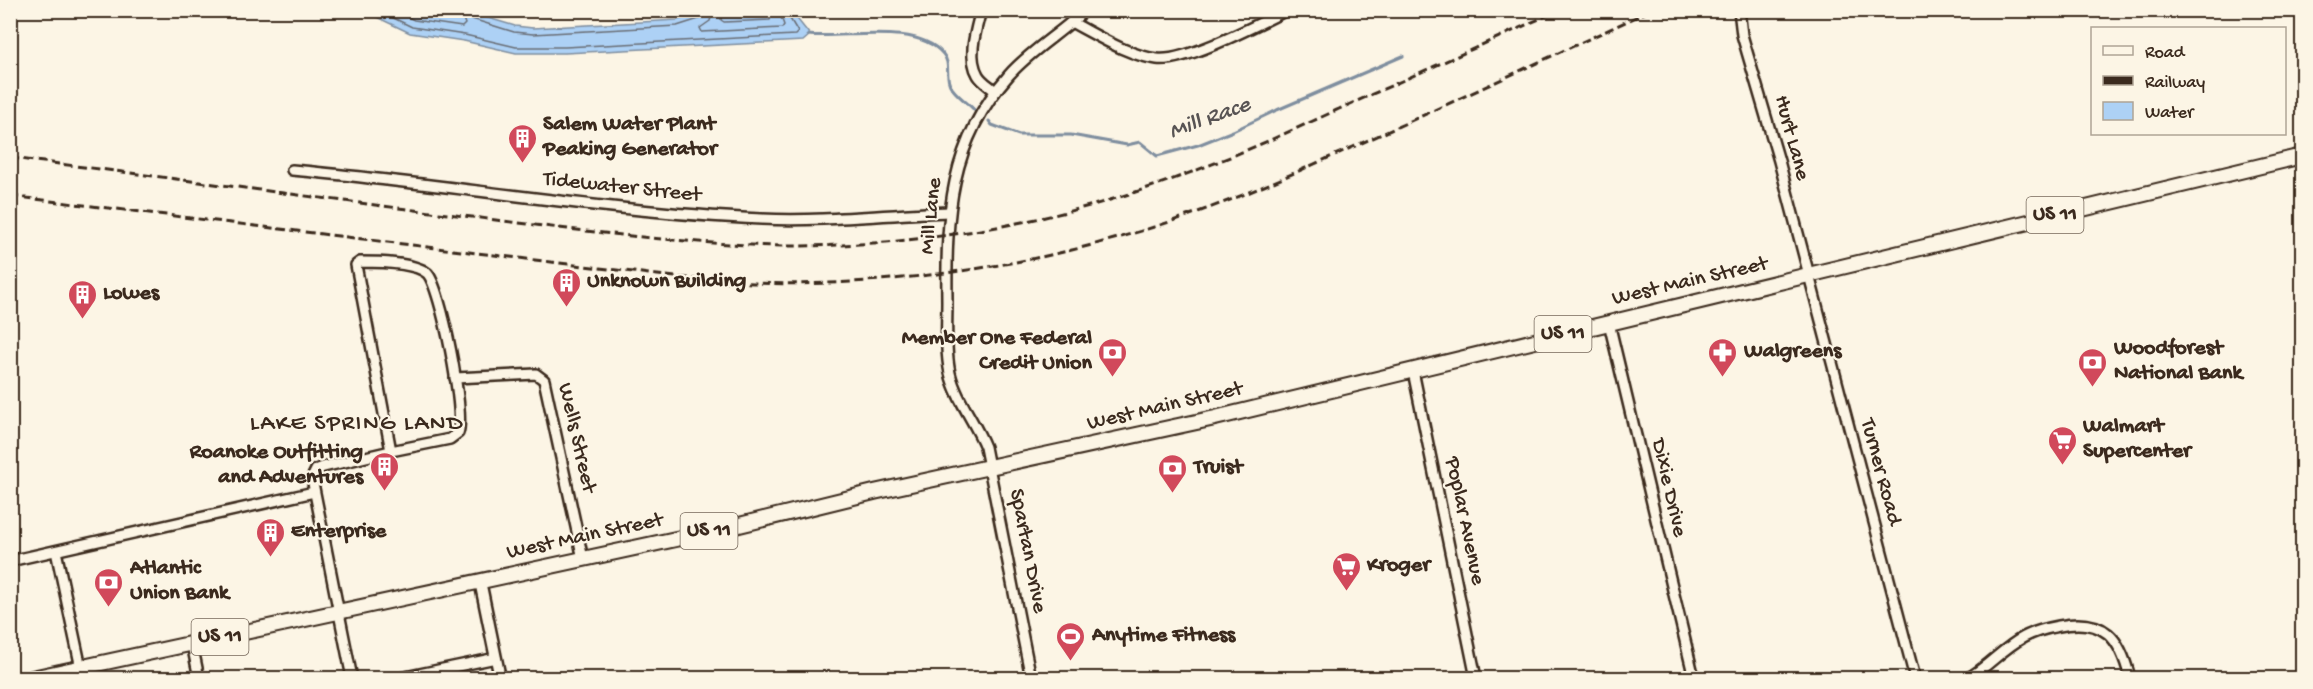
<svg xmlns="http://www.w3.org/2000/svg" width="2313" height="689" font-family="'Gochi Hand',sans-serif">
<rect width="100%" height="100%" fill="#fcf5e5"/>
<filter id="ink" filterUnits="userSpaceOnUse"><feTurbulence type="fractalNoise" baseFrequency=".0167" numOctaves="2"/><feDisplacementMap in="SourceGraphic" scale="12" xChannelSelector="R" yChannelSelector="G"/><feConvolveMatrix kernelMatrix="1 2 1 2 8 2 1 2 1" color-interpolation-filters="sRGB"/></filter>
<g filter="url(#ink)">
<polygon fill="#add1f5" stroke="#7f8e9f" stroke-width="1.5" points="364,11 465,11 515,26 533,28 677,20 709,11 796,11 794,15 810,35 803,41 565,53 516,53 464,41 410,33"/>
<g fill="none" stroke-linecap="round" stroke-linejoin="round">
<g stroke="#696d74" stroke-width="1.5">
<polyline points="377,10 412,27 465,35 516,47 565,47 795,35 798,32 789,17 789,10"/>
<polyline points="394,10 414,20 462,27 465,24 460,10"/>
<polyline points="468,10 468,16 472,19 514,32 533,34 677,26 702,18 706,10"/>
<polyline points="713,10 710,21 700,28 702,32 782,28 784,25 781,17 781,10"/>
<polyline points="722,10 721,20 724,22 770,20 772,10"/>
</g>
<g stroke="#7f8e9f" stroke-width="3">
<path d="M 808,35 C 844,39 916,22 943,54 C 951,63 945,75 950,85 C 955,95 969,103 976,112"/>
<polyline points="989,121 992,125 1019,135 1071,135 1127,145 1140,142 1157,156 1198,145 1233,131 1277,110 1403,56"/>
</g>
<defs>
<g id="minor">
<path d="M 981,10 C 976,30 967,56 978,75 C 982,82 990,86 995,91"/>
<polyline points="1739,10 1742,35 1779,161 1915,678"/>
<path d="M 1071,22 C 1098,36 1127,55 1157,59 C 1185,63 1258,24 1287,10"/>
<path d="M 292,170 C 449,184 605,212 762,219 C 825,222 887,214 949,212"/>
<polyline points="1609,323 1694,678"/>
<polyline points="1413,371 1476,678"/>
<polyline points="455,378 536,374 544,380 583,559"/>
<polyline points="56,551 81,668"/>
<polyline points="10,561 314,492"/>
<polyline points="192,644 199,678"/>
<path d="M 352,678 L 312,478 L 316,470 L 323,467 L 391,451 L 356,265 L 360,262 C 376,262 414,262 427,273 C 441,286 466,415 458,433 L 450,439 L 391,451"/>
<polyline points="400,678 496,658"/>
<path d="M 1031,678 L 985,447 C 975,422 956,399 950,373 C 945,350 947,324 947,301 C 946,216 949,142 1009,75 C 1031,50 1061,33 1085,10"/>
<path d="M 1968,678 C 1988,667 2003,648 2024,637 C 2035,631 2048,628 2059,626 C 2105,617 2120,638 2130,678"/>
</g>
<polyline id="tertiary" points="480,581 500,678"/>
<polyline id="primary" points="32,678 727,528 874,492 1215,418 2302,156"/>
</defs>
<use href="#minor" stroke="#3b2a1e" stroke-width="14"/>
<use href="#tertiary" stroke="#3b2a1e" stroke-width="15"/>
<use href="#primary" stroke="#3b2a1e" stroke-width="18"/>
<use href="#minor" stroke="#fcf5e5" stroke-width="9"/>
<use href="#tertiary" stroke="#fcf5e5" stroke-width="10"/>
<use href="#primary" stroke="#fcf5e5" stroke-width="14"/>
<g stroke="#3b2a1e" stroke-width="3" stroke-dasharray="9 4.5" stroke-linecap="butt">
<path d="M 10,158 C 162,176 313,198 464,216 C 559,228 656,241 751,245 C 866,250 983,235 1093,205 C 1178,181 1259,146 1339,109 C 1413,76 1486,43 1559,10"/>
<path d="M 10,196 L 666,276 C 695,279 725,282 754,283 C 834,286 914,279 993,266 C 1066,254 1139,234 1209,208 C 1258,190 1305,168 1353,147 C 1453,102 1552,56 1651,10"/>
</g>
</g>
</g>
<defs>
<symbol id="building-pin" viewBox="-11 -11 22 30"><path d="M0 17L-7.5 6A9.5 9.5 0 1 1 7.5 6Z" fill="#d1495b" stroke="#fcf5e5"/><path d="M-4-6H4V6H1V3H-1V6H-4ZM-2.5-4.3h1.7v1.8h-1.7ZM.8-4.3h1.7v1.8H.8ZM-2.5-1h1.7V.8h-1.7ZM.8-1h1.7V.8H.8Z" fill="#fff"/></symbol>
<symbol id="bank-pin" viewBox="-11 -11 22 30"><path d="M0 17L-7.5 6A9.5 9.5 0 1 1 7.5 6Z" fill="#d1495b" stroke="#fcf5e5"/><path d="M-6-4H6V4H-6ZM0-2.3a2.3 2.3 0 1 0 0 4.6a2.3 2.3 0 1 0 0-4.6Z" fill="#fff"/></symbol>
<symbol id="pharmacy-pin" viewBox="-11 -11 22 30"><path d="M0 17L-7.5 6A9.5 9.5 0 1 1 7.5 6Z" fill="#d1495b" stroke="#fcf5e5"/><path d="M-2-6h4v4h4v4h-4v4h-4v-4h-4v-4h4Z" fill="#fff"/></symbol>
<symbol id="supermarket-pin" viewBox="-11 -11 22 30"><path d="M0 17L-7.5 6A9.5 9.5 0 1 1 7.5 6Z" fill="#d1495b" stroke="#fcf5e5"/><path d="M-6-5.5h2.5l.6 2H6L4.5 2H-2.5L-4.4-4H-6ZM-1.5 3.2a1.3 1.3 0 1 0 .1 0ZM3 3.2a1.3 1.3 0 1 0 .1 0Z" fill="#fff"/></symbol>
<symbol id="stadium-pin" viewBox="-11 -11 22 30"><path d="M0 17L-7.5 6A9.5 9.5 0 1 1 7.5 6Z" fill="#d1495b" stroke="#fcf5e5"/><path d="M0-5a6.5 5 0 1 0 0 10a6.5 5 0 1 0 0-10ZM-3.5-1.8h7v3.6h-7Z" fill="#fff"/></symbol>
</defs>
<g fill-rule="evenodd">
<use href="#building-pin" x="506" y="122" width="33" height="45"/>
<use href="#building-pin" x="550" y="266" width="33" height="45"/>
<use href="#building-pin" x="66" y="278" width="33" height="45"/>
<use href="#bank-pin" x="1096" y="336" width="33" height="45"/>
<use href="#pharmacy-pin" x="1706" y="336" width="33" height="45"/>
<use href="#bank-pin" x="2076" y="346" width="33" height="45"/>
<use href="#supermarket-pin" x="2046" y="424" width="33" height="45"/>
<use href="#building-pin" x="368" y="450" width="33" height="45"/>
<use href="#bank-pin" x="1156" y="452" width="33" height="45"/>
<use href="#building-pin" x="254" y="516" width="33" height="45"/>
<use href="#supermarket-pin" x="1330" y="550" width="33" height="45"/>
<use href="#bank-pin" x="92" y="566" width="33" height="45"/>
<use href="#stadium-pin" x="1054" y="620" width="33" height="45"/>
</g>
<g text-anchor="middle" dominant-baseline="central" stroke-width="4.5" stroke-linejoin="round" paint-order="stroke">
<g fill="#fcf5e5" stroke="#75675a" stroke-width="1.5">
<rect x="2026.5" y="197" width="57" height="36" rx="4.5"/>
<rect x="1534.5" y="316" width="57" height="36" rx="4.5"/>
<rect x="680.5" y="513" width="57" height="36" rx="4.5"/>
<rect x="191.5" y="619" width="57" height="36" rx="4.5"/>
</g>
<g font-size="21" font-weight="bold" fill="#3b2a1e">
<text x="2055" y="215">US 11</text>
<text x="1563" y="334">US 11</text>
<text x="709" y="531">US 11</text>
<text x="220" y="637">US 11</text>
</g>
<g font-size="22" font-weight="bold" fill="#3b2a1e" stroke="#fcf5e5" text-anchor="start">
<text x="543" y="125">Salem Water Plant<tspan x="543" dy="25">Peaking Generator</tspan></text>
<text x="587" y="282">Unknown Building</text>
<text x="103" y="294">Lowes</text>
<text x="1092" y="339" text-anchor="end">Member One Federal<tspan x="1092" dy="25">Credit Union</tspan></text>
<text x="2114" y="349">Woodforest<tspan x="2114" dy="25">National Bank</tspan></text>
<text x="1744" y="352">Walgreens</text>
<text x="2083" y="427">Walmart<tspan x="2083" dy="25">Supercenter</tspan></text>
<text x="363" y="453" text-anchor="end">Roanoke Outfitting<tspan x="363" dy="25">and Adventures</tspan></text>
<text x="1194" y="468">Truist</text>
<text x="291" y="532">Enterprise</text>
<text x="1367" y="566">Kroger</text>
<text x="130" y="569">Atlantic<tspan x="130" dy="25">Union Bank</tspan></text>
<text x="1092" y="636">Anytime Fitness</text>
</g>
<g font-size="22" fill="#3b2a1e" stroke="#fcf5e5">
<text transform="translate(1791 138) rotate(75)">Hurt Lane</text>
<text transform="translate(622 188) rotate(6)">Tidewater Street</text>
<text transform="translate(932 216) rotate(-84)">Mill Lane</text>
<text transform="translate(1690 282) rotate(-13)">West Main Street</text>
<text transform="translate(1165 407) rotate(-13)">West Main Street</text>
<text transform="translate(576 438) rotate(77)">Wells Street</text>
<text transform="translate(1880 472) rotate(75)">Turner Road</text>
<text transform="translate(1668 488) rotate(77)">Dixie Drive</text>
<text transform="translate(1464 521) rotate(78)">Poplar Avenue</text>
<text transform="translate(585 537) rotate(-12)">West Main Street</text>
<text transform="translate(1027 551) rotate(79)">Spartan Drive</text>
</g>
<g font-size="24" font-style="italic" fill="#585454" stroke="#fcf5e5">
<text transform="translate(1210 119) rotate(-20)">Mill Race</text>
</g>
<g font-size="24" letter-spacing="1.5" fill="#3b2a1e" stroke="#fcf5e5">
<text x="357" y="424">LAKE SPRING LAND</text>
</g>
</g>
<rect width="2313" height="689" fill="none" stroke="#fcf5e5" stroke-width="36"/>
<rect x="18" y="18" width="2277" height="653" fill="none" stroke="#3b2a1e" stroke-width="2" filter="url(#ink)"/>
<rect x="2091" y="27" width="195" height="108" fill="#fcf5e5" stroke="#afa495" stroke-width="1.5"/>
<rect x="2103" y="46" width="30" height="9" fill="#fcf5e5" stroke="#afa495" stroke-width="1.5"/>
<text x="2145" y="57" font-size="18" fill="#3b2a1e">Road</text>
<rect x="2103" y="76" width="30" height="9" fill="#3b2a1e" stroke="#afa495" stroke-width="1.5"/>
<text x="2145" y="87" font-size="18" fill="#3b2a1e">Railway</text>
<rect x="2103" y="102" width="30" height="18" fill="#add1f5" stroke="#afa495" stroke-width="1.5"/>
<text x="2145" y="117" font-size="18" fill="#3b2a1e">Water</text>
</svg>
